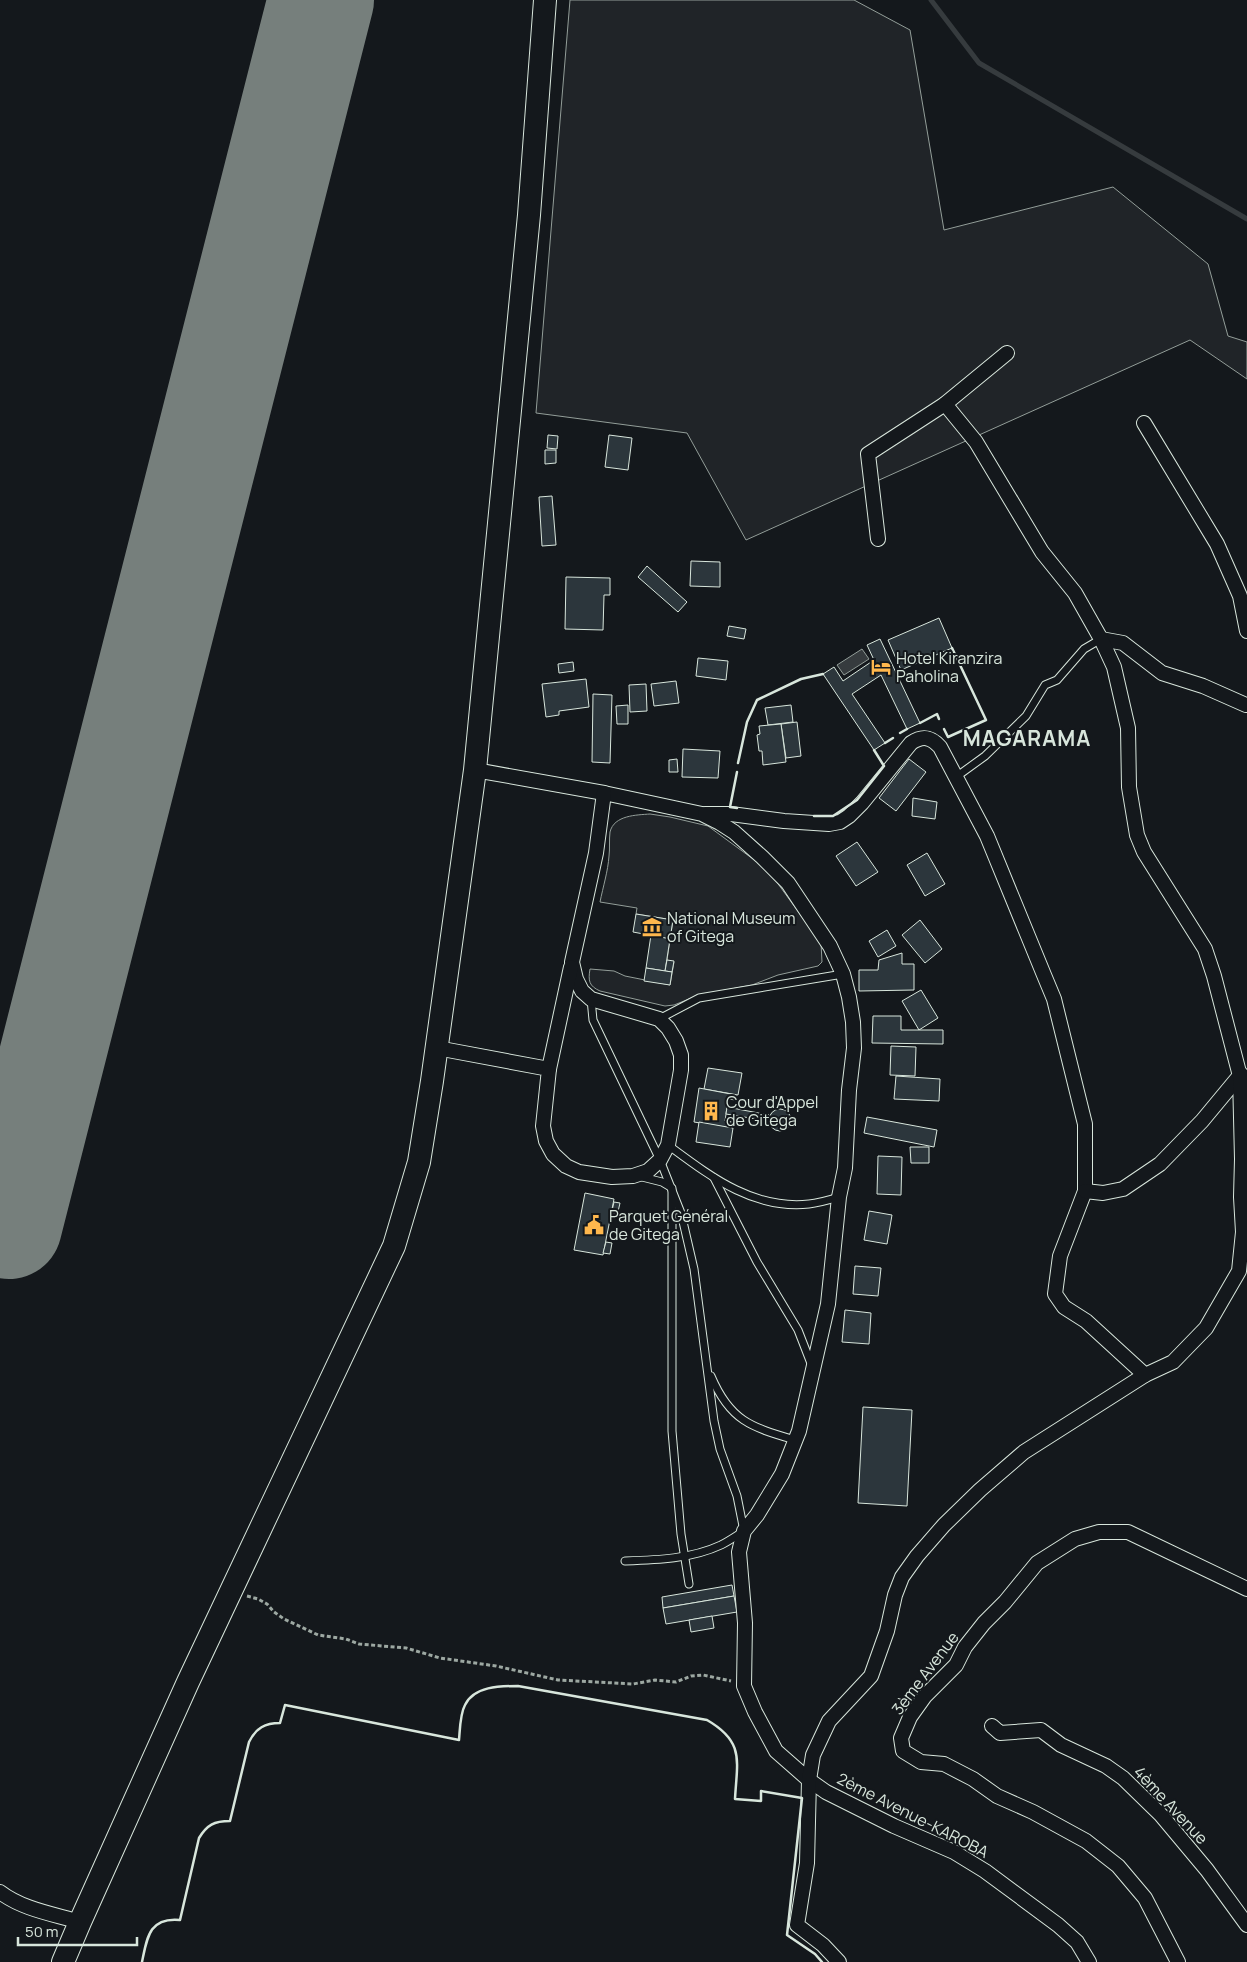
<svg xmlns="http://www.w3.org/2000/svg" width="1247" height="1962" font-family="Manrope,sans-serif">
<rect width="100%" height="100%" fill="#14181c"/>
<g fill="#202428" stroke="#939e99">
<polygon points="570,0 854,0 910,30 944,230 1113,187 1208,264 1228,336 1247,342 1247,379 1190,340 746,540 687,433 536,413"/>
<path d="M 650,814 L 670,817 L 708,826 L 768,870 L 821,943 L 822,962 L 818,966 L 778,975 L 752,985 L 699,995 L 674,1005 L 665,1006 L 600,991 C 589,986 588,981 590,969 L 614,971 L 625,976 L 670,985 L 674,962 L 667,960 L 673,920 L 636,914 L 637,908 L 600,902 C 603,887 608,871 609,856 C 610,848 609,840 610,832 C 614,815 637,815 650,814 Z"/>
</g>
<polygon fill="#363b3e" stroke="#939e99" points="862,649 869,659 844,675 837,665"/>
<g fill="none" stroke-linecap="round" stroke-linejoin="round">
<polyline stroke="#363b3e" stroke-width="5" points="931,0 979,63 1247,219"/>
<polyline stroke="#767f7c" stroke-width="106" points="9,1226 321,0"/>
</g>
<g fill="#2c363c" stroke="#d8e6dc">
<polygon points="548,435 558,436 557,449 547,448"/>
<polygon points="609,435 632,438 628,470 605,467"/>
<polygon points="545,450 556,450 556,463 545,464"/>
<polygon points="552,496 556,545 542,546 539,497"/>
<polygon points="691,561 720,562 720,587 690,586"/>
<polygon points="647,566 687,602 678,612 638,577"/>
<polygon points="566,577 610,578 610,595 604,595 603,630 565,629"/>
<polygon points="939,618 952,648 901,670 888,640"/>
<polygon points="729,626 746,629 744,639 727,636"/>
<polygon points="880,639 920,723 907,729 881,675 852,694 885,743 874,750 823,674 834,667 843,681 874,660 867,645"/>
<polygon points="698,658 728,661 726,680 696,676"/>
<polygon points="573,662 574,671 559,673 558,664"/>
<polygon points="586,679 589,707 559,711 559,715 546,717 542,684"/>
<polygon points="676,681 679,703 654,706 651,684"/>
<polygon points="646,684 647,711 630,712 629,685"/>
<polygon points="593,694 612,695 610,763 592,762"/>
<polygon points="628,705 628,724 617,724 616,706"/>
<polygon points="791,705 793,722 768,725 765,708"/>
<polygon points="797,722 801,756 786,758 781,724"/>
<polygon points="781,724 786,762 763,765 762,751 759,751 757,735 760,734 759,726"/>
<polygon points="683,749 720,751 718,778 682,777"/>
<polygon points="677,759 678,772 669,772 669,760"/>
<polygon points="909,759 926,772 896,811 879,798"/>
<polygon points="913,798 937,802 935,819 912,816"/>
<polygon points="857,842 878,872 856,886 836,856"/>
<polygon points="927,853 945,884 925,896 907,865"/>
<polygon points="636,914 673,920 670,939 633,932"/>
<polygon points="920,920 942,949 925,963 902,935"/>
<polygon points="887,930 896,946 878,957 869,941"/>
<polygon points="651,935 670,939 665,971 646,968"/>
<polygon points="902,953 902,964 914,964 914,990 859,991 859,970 878,970 879,960"/>
<polygon points="667,960 674,961 672,972 665,971"/>
<polygon points="646,968 672,972 670,985 644,981"/>
<polygon points="921,990 938,1018 919,1030 902,1001"/>
<polygon points="873,1016 901,1016 901,1030 943,1030 943,1044 872,1043"/>
<polygon points="891,1046 916,1047 915,1076 890,1075"/>
<polygon points="708,1068 742,1073 738,1095 704,1089"/>
<polygon points="896,1076 940,1079 939,1101 894,1099"/>
<polygon points="699,1088 736,1095 736,1100 728,1099 726,1114 725,1121 732,1122 731,1128 694,1122"/>
<polygon points="727,1107 769,1115 768,1121 726,1114"/>
<circle cx="780" cy="1120" r="11"/>
<polygon points="867,1117 937,1130 934,1147 864,1133"/>
<polygon points="699,1122 733,1128 730,1147 696,1142"/>
<polygon points="910,1147 929,1147 929,1163 911,1163"/>
<polygon points="878,1156 902,1157 901,1195 877,1194"/>
<polygon points="585,1193 614,1199 603,1255 574,1250"/>
<polygon points="614,1202 620,1203 617,1216 611,1215"/>
<polygon points="869,1211 892,1215 887,1244 864,1240"/>
<polygon points="606,1242 612,1243 610,1254 603,1253"/>
<polygon points="855,1266 881,1268 878,1296 853,1294"/>
<polygon points="845,1310 871,1313 869,1344 842,1342"/>
<polygon points="863,1407 912,1410 907,1506 858,1503"/>
<polygon points="732,1585 734,1596 663,1608 662,1597"/>
<polygon points="734,1596 737,1612 666,1624 663,1608"/>
<polygon points="712,1616 714,1628 691,1632 689,1620"/>
</g>
<g fill="none" stroke-linecap="round" stroke-linejoin="round">
<defs>
<g id="lane">
<polyline points="956,777 985,756 1026,716 1045,685 1057,680 1084,649 1101,639"/>
<path d="M 591,999 L 593,1020 L 660,1160 L 681,1213 L 694,1269 L 714,1421 L 720,1449 L 737,1496 L 744,1531 C 736,1536 729,1541 721,1545 C 691,1559 657,1560 625,1561"/>
<polyline points="659,1019 699,998 843,974"/>
<path d="M 668,1145 C 710,1176 753,1210 809,1204 C 819,1203 829,1200 839,1197"/>
<polyline points="642,1177 662,1182 672,1188 672,1431 681,1534 689,1584"/>
<polyline points="714,1178 757,1262 798,1330 812,1366"/>
<path d="M 711,1376 C 730,1421 751,1427 795,1440"/>
</g>
<g id="street">
<polyline points="1144,423 1217,544 1240,596 1247,631"/>
<polyline points="878,539 868,454 945,404 1007,353"/>
<polyline points="1101,639 1123,643 1162,673 1203,686 1246,705"/>
<polyline points="475,770 604,793 702,814 720,823 734,832 762,857 788,883 830,946 843,974 849,997 853,1022 854,1048 849,1090 845,1168 839,1197 828,1304 799,1431 782,1474 757,1515 744,1531 739,1552 745,1623 744,1686 755,1712 776,1751 809,1780 826,1792 894,1826 954,1852 985,1871 1058,1925 1077,1942 1089,1962"/>
<path d="M 705,814 L 731,814 L 784,821 L 829,824 L 840,822 L 849,816 L 862,803 L 911,743 C 923,735 931,737 940,747 L 987,836 L 1044,975 L 1054,999 L 1085,1124 L 1085,1191 L 1060,1256 L 1055,1294 L 1064,1307 L 1086,1321 L 1145,1375"/>
<polyline points="437,1048 549,1069 543,1126 546,1141 553,1154 566,1166 579,1172 612,1177 633,1176 648,1171 660,1160 668,1145 681,1070 681,1055 676,1041 668,1028 659,1019 591,999 582,991 576,979 572,962 596,853 604,793"/>
<polyline points="549,1069 571,967"/>
<polyline points="1085,1191 1103,1193 1123,1189 1160,1164 1202,1121 1241,1074"/>
<polyline points="992,1726 1000,1733 1041,1730 1061,1745 1106,1766 1123,1778 1161,1815 1207,1870 1247,1925"/>
<path d="M 0,1892 C 22,1909 53,1914 80,1922"/>
<polyline points="839,1962 823,1945 797,1925 807,1863 809,1780 813,1755 829,1721 871,1676 887,1631 895,1595 902,1577 917,1556 944,1525 980,1490 1024,1452 1145,1375 1173,1362 1206,1328 1239,1271 1243,1232 1241,1197 1242,1159 1240,1076 1214,976 1205,949 1144,852 1137,835 1129,787 1128,728 1114,667 1101,639 1075,593 1042,552 976,442 945,404"/>
<polyline points="1178,1962 1145,1898 1118,1866 1086,1841 1033,1812 997,1796 973,1779 944,1764 921,1762 903,1751 901,1738 910,1717 925,1696 956,1665 965,1647 984,1623 1005,1602 1037,1563 1075,1539 1099,1532 1128,1532 1247,1589"/>
</g>
<polyline id="primary" points="63,1962 80,1922 188,1682 394,1246 419,1162 432,1081 475,770 529,215 545,0"/>
</defs>
<use href="#lane" stroke="#d8e6dc" stroke-width="9"/>
<use href="#street" stroke="#d8e6dc" stroke-width="16"/>
<use href="#primary" stroke="#d8e6dc" stroke-width="24"/>
<polyline stroke="#9da8a2" stroke-width="3" stroke-dasharray="4 2.5" stroke-linecap="butt" points="247,1596 258,1599 267,1604 274,1612 284,1619 318,1635 346,1639 359,1644 406,1648 440,1658 496,1666 558,1680 633,1684 655,1680 676,1682 691,1676 703,1675 731,1681"/>
<use href="#lane" stroke="#14181c" stroke-width="7"/>
<use href="#street" stroke="#14181c" stroke-width="14"/>
<use href="#primary" stroke="#14181c" stroke-width="22"/>
<g stroke="#d8e6dc" stroke-width="2.5">
<polyline points="920,723 937,714 939,719"/>
<polyline points="944,729 948,737 986,720 952,648"/>
<polyline points="900,733 907,729"/>
<polyline points="885,743 893,738"/>
<polyline points="738,763 747,722 757,700 801,679 823,674"/>
<polyline points="737,772 730,807 737,808"/>
<polyline points="814,816 833,816 857,800 884,766 874,750"/>
<path d="M 142,1962 C 147,1938 149,1917 180,1920 L 199,1838 C 207,1825 214,1821 230,1821 L 249,1742 C 256,1728 265,1723 280,1723 L 285,1705 L 459,1740 C 460,1729 460,1714 465,1705 C 474,1686 500,1686 518,1686 L 707,1720 C 745,1742 737,1761 735,1799 L 761,1801 L 761,1791 L 802,1798 L 787,1935 L 815,1954 L 822,1962"/>
</g>
</g>
<defs>
<symbol id="hotel-bare" viewBox="-9 -9 18 18"><path d="M-6-4.5h1.5V1H6V5H4.5V3h-9V5H-6ZM-4 0a1.8 1.8 0 1 1 3.6 0ZM.5 0V-2.5h3Q6-2.5 6 0Z" fill="#ffb74d" stroke="#14181c" stroke-width="2.5" paint-order="stroke"/></symbol>
<symbol id="museum-bare" viewBox="-9 -9 18 18"><path d="M0-6L6-3V-2H-6V-3ZM-5-1h2V3h-2ZM-1-1h2V3h-2ZM3-1h2V3H3ZM-6 4H6V6H-6Z" fill="#ffb74d" stroke="#14181c" stroke-width="2.5" paint-order="stroke"/></symbol>
<symbol id="building-bare" viewBox="-9 -9 18 18"><path d="M-4-6H4V6H1V3H-1V6H-4ZM-2.5-4.3h1.7v1.8h-1.7ZM.8-4.3h1.7v1.8H.8ZM-2.5-1h1.7V.8h-1.7ZM.8-1h1.7V.8H.8Z" fill="#ffb74d" stroke="#14181c" stroke-width="2.5" paint-order="stroke"/></symbol>
<symbol id="civic-bare" viewBox="-9 -9 18 18"><path d="M-.6-6.5H3V-4.5H.6V-3L4-1V1h2V6H-6V1h2V-1L-.6-3ZM-1.2 2.5V6h2.4V2.5Z" fill="#ffb74d" stroke="#14181c" stroke-width="2.5" paint-order="stroke"/></symbol>
</defs>
<g fill-rule="evenodd">
<use href="#hotel-bare" x="867" y="653" width="28" height="28"/>
<use href="#museum-bare" x="638" y="913" width="28" height="28"/>
<use href="#building-bare" x="697" y="1097" width="28" height="28"/>
<use href="#civic-bare" x="580" y="1211" width="28" height="28"/>
</g>
<g text-anchor="middle" dominant-baseline="central" stroke-width="4" stroke-linejoin="round" paint-order="stroke">
<g font-size="16" fill="#d8e6dc" stroke="#14181c" text-anchor="start">
<text x="896" y="658">Hotel Kiranzira<tspan x="896" dy="18">Paholina</tspan></text>
<text x="667" y="918">National Museum<tspan x="667" dy="18">of Gitega</tspan></text>
<text x="726" y="1102">Cour d'Appel<tspan x="726" dy="18">de Gitega</tspan></text>
<text x="609" y="1216">Parquet Général<tspan x="609" dy="18">de Gitega</tspan></text>
</g>
<g font-size="16" fill="#d8e6dc" stroke="#14181c">
<text transform="translate(925 1673) rotate(-53)">3ème Avenue</text>
<text transform="translate(1171 1805) rotate(47)">4ème Avenue</text>
<text transform="translate(913 1815) rotate(27)">2ème Avenue-KAROBA</text>
</g>
<g font-size="21" font-weight="bold" letter-spacing="1" fill="#d8e6dc" stroke="#14181c">
<text x="1027" y="738">MAGARAMA</text>
</g>
</g>
<path d="M18 1937v8h119v-8" fill="none" stroke="#d8e6dc" stroke-width="2.5"/>
<text x="25" y="1937" font-size="15" fill="#d8e6dc" stroke="#14181c" stroke-width="4" paint-order="stroke">50 m</text>
</svg>
